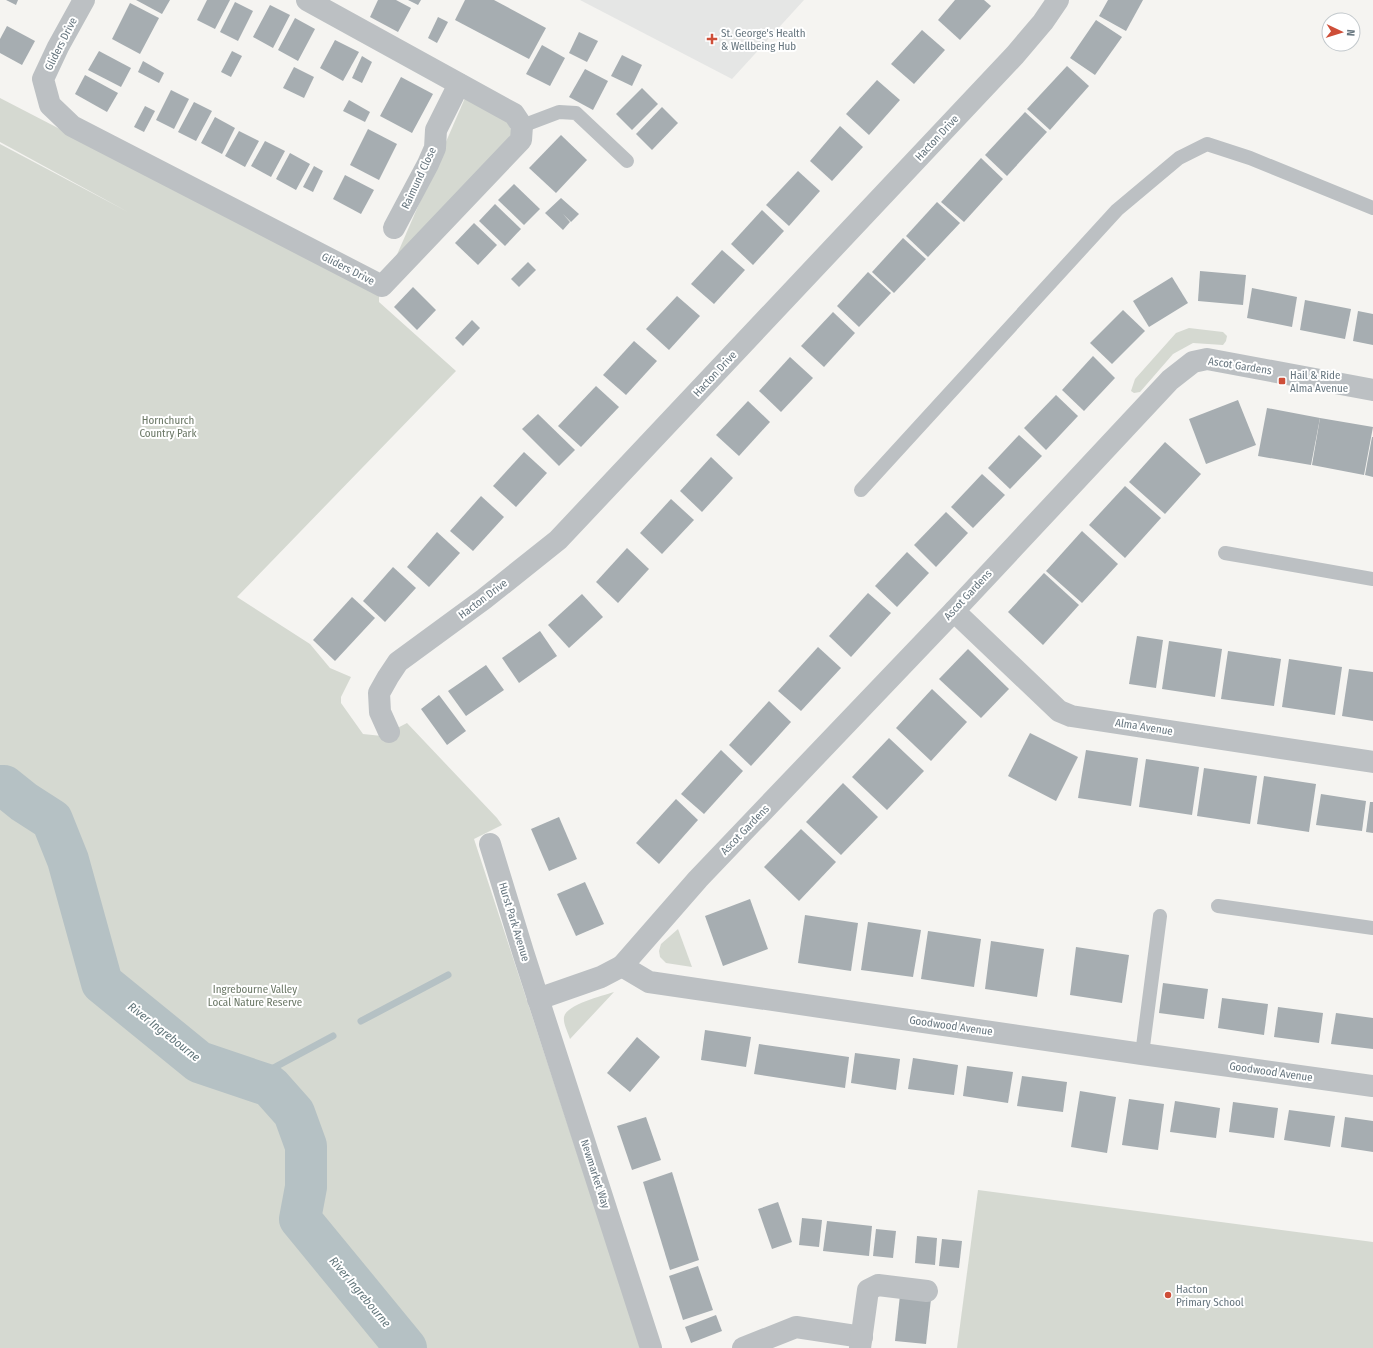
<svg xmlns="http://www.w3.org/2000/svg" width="1373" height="1348" font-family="'Fira Sans Condensed',sans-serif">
<rect width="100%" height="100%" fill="#f5f4f1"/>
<polygon fill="#e5e6e5" points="580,0 804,0 732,79"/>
<g fill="#d5d9d1">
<polygon points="0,98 379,294 379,302 456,371 237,597 310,644 330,668 351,677 341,697 341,703 363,734 382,736 407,723 497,818 502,825 474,839 641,1348 0,1348 0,144 128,212 0,142"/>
<polygon points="465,98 507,119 513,135 396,257"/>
<polygon points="1189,328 1223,332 1227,336 1226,341 1223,345 1193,343 1173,354 1140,392 1134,393 1131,391 1135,379 1176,333"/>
<polygon points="678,929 692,967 666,963 660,957 659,951 661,944"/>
<path d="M 614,992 L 570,1039 C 568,1032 563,1024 564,1017 C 567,1004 602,996 614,992 Z"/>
<polygon points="978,1190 1373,1242 1373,1348 957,1348"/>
</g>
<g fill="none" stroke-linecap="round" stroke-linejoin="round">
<g stroke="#b5c1c4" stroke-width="7">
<polyline points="361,1021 448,975"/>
<polyline points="251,1080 333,1036"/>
</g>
<polyline stroke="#b5c1c4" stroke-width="42" points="0,786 4,786 24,802 52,820 68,860 102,983 199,1062 270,1086 294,1113 306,1146 306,1187 300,1219 406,1348"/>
</g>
<g fill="#a6adb1">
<polygon points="6,0 18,0 16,5"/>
<polygon points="136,0 170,0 162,14"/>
<polygon points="207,0 230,0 215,29 197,20"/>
<polygon points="378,0 396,0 411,8 398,32 370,17"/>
<polygon points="408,0 421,0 418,5"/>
<polygon points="465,0 494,0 546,28 529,59 455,20"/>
<polygon points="955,0 984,0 991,6 960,40 938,20"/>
<polygon points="1108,0 1143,0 1126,31 1099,16"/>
<polygon points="235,2 253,11 238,41 220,32"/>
<polygon points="130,3 159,18 140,54 112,39"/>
<polygon points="270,5 290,15 273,48 253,37"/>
<polygon points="438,17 448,22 437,43 428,38"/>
<polygon points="295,18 315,29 298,61 278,50"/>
<polygon points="1096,20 1122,37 1095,75 1070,58"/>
<polygon points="7,26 35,41 22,65 0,53 0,39"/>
<polygon points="922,30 945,50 914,84 891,64"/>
<polygon points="579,32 598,41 587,62 569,53"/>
<polygon points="335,40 359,52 343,81 320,68"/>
<polygon points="542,45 565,58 550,86 526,74"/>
<polygon points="99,51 131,68 121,87 88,70"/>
<polygon points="232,51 242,56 231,77 221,72"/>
<polygon points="622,55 642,65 632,86 611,76"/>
<polygon points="362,56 372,62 362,83 352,78"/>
<polygon points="143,61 164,73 159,83 138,72"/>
<polygon points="1067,66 1089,86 1050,130 1027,109"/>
<polygon points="294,67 314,77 304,98 283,88"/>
<polygon points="585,69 608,81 593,110 569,97"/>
<polygon points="85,75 118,93 107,112 75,94"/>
<polygon points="401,77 433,94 412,133 380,116"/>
<polygon points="877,80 900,100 869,135 846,114"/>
<polygon points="642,88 658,104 632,130 616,114"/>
<polygon points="171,90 189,99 174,129 156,120"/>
<polygon points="349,100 370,112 365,122 343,111"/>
<polygon points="194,102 212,111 196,141 178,132"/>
<polygon points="145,106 155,111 144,132 134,127"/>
<polygon points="662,107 678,123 652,150 636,134"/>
<polygon points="1025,112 1047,132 1007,176 985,155"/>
<polygon points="215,117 235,128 222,154 201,143"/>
<polygon points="840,126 863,147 832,181 810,161"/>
<polygon points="368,129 397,144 379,180 350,165"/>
<polygon points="239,131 259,141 245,167 225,156"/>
<polygon points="561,135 587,160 556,193 529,168"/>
<polygon points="265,141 285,151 271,177 251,166"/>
<polygon points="290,153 310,164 296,190 276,179"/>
<polygon points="981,158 1003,179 964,222 941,202"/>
<polygon points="314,166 323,171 313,192 303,187"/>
<polygon points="798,171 820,191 789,226 766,205"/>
<polygon points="345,175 374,190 361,214 333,199"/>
<polygon points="514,184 540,209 524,225 498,200"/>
<polygon points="561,198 579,214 571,222 563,214 570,222 563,230 545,213"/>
<polygon points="937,202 960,223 928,257 906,236"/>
<polygon points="495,204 521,229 505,246 479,221"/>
<polygon points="762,210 784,231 753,265 731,244"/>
<polygon points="474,223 497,245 478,265 455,243"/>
<polygon points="903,238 926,259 894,293 872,272"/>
<polygon points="722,250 745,270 714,304 691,284"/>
<polygon points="528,262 536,270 519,287 511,279"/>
<polygon points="1200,271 1246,275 1243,305 1198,301"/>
<polygon points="868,272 891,293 859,327 837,306"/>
<polygon points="1172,277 1188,303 1149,327 1133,301"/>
<polygon points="413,287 436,310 417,330 394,307"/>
<polygon points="1252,288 1297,297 1292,327 1247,318"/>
<polygon points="677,296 700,316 669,350 646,329"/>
<polygon points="1305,300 1351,309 1345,339 1300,330"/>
<polygon points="1123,310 1145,331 1112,364 1090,343"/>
<polygon points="1358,311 1373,314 1373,345 1353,341"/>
<polygon points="833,312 855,333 824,367 801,346"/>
<polygon points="472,320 480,328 463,346 455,338"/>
<polygon points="634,341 657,361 626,395 603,375"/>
<polygon points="1093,356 1115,378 1084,411 1062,390"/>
<polygon points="790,357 813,378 781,412 759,391"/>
<polygon points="596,386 619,407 581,447 558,426"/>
<polygon points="1056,395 1078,416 1046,450 1024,428"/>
<polygon points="1238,400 1256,445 1206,464 1189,419"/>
<polygon points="748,401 770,422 739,456 716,435"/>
<polygon points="1267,408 1320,418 1311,465 1258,456"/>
<polygon points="538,414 575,450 559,466 522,429"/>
<polygon points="1320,418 1373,427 1364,475 1312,465"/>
<polygon points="1019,435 1042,456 1010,489 988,468"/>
<polygon points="1372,437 1373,437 1373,477 1365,475"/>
<polygon points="1165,442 1201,474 1165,514 1129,482"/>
<polygon points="524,452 547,473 516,507 493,486"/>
<polygon points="711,457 733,478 702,512 680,491"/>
<polygon points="982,474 1005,495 973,528 951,507"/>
<polygon points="1125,486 1161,518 1125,558 1089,525"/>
<polygon points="481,496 504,517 473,551 450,531"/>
<polygon points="671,499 694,520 662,554 640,533"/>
<polygon points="946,512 968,533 936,567 914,545"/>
<polygon points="1082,531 1118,564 1082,603 1046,571"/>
<polygon points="437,532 460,553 429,587 407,567"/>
<polygon points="627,548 649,569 618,603 596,582"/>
<polygon points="907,552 929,573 897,607 875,586"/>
<polygon points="393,567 416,588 385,622 363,601"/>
<polygon points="1044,573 1079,605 1043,645 1008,612"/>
<polygon points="868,593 891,613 851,657 829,636"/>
<polygon points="582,594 603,617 569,648 548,625"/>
<polygon points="352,597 375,618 335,661 313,640"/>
<polygon points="540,631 557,656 519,683 502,658"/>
<polygon points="1137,636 1163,640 1156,688 1129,684"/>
<polygon points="1169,641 1222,649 1215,697 1162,689"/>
<polygon points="818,647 841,668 801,711 778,691"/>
<polygon points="968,649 1009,689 981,718 939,679"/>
<polygon points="1228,651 1281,659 1274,706 1221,699"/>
<polygon points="1289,659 1342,667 1335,715 1282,707"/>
<polygon points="486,665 504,690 466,716 448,691"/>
<polygon points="1349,669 1373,672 1373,721 1342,716"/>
<polygon points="932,689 967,722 931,761 896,728"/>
<polygon points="439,695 466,731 447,745 421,709"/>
<polygon points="769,701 791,722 751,766 729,745"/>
<polygon points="1030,733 1078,757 1056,801 1008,776"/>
<polygon points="889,738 924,771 887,810 852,777"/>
<polygon points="721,750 743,771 704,814 681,794"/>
<polygon points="1086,750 1138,758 1131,806 1078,798"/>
<polygon points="1146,759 1199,767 1192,815 1139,807"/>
<polygon points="1204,768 1257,776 1250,824 1197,816"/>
<polygon points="1264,776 1316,784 1309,832 1257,824"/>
<polygon points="843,783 878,817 841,855 806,822"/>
<polygon points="1321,794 1366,801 1362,831 1316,825"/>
<polygon points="676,799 698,820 659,864 636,843"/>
<polygon points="1370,802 1373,802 1373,833 1366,832"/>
<polygon points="559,817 577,859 549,871 531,829"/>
<polygon points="801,829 836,862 799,901 764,867"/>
<polygon points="585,882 604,924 576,936 557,894"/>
<polygon points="750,899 768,949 723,966 705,916"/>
<polygon points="805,915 858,923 851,971 798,963"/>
<polygon points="868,922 921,930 913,977 861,970"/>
<polygon points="928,931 981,939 974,987 921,979"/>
<polygon points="991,941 1044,949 1037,997 985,989"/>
<polygon points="1076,947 1129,955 1122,1003 1070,995"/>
<polygon points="1163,983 1208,989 1204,1019 1159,1013"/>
<polygon points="1222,998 1268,1004 1264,1035 1218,1028"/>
<polygon points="1278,1007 1323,1013 1319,1043 1274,1037"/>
<polygon points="1336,1013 1373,1018 1373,1049 1331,1044"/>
<polygon points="705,1030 751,1037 746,1067 701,1060"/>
<polygon points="637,1037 660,1057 630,1092 607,1073"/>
<polygon points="759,1044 849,1057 845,1088 754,1074"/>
<polygon points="855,1053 900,1059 896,1090 851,1083"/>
<polygon points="913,1058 958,1065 954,1095 908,1089"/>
<polygon points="967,1066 1013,1072 1008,1103 963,1096"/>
<polygon points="1022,1076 1067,1082 1063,1112 1017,1106"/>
<polygon points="1080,1091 1116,1097 1107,1153 1071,1147"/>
<polygon points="1129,1099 1164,1104 1158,1150 1122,1145"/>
<polygon points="1175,1101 1220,1108 1216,1138 1170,1132"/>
<polygon points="1233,1102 1278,1108 1274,1138 1229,1132"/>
<polygon points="1289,1110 1335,1116 1330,1147 1284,1140"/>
<polygon points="646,1117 661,1160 632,1170 617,1126"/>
<polygon points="1345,1117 1373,1121 1373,1152 1341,1147"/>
<polygon points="672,1172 699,1260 670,1270 643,1182"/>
<polygon points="778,1202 792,1242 772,1249 758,1209"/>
<polygon points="802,1218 822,1220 819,1247 799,1245"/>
<polygon points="827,1221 872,1226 869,1256 823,1251"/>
<polygon points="876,1229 896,1231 893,1258 873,1256"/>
<polygon points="917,1236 937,1238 935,1265 915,1263"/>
<polygon points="942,1239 962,1241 959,1268 939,1266"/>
<polygon points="698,1266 713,1310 683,1320 669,1276"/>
<polygon points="900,1295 931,1299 926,1344 895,1341"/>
<polygon points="716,1315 722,1331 691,1343 685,1327"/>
</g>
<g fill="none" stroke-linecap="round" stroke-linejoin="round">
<g stroke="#bcc0c3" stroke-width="14">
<polyline points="522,126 559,112 576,113 627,161"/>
<polyline points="861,490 1117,210 1179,158 1207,144 1250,158 1373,208"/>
<polyline points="1225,553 1373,579"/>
<polyline points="1218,906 1373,928"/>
<polyline points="1142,1054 1160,916"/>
</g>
<g stroke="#bcc0c3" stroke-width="22">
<polyline points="84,0 58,47 43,79 50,105 72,126 382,286 521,140 522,126 514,114 307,0"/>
<polyline points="394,228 428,164 435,148 436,130 459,84"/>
<polyline points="954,611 1059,711 1071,716 1373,762"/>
<polyline points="389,732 380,712 379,693 388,677 398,662 484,599 558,540 1015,55 1043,22 1058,0"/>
<polyline points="490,844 523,952 651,1348"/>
<polyline points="622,966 649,982 1142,1054 1373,1086"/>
<polyline points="538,999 601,977 622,966 698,879 954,611 1170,380 1193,362 1207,359 1373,390"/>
<polyline points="743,1348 796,1327 862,1337"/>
<polyline points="860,1348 868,1290 878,1285 927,1291"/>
</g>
</g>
<g fill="#ce4e38" stroke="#fff" stroke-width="1.5">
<path d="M710 33h4v4h4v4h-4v4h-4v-4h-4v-4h4z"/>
<rect x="1278" y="377" width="8" height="8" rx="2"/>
<circle cx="1168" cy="1295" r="4"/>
</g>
<g text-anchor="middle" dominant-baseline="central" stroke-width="4" stroke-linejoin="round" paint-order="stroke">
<g font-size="11" fill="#67767f" stroke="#fff" text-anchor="start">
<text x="721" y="33">St. George's Health<tspan x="721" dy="13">&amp; Wellbeing Hub</tspan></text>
<text x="1290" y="375">Hail &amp; Ride<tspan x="1290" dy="13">Alma Avenue</tspan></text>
<text x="1176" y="1289">Hacton<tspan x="1176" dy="13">Primary School</tspan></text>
</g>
<g font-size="11" fill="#67767f" stroke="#fff">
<text transform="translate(61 44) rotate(-63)">Gliders Drive</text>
<text transform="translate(937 138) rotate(-47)">Hacton Drive</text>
<text transform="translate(419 178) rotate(-65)">Raimund Close</text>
<text transform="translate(348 269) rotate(27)">Gliders Drive</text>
<text transform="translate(1240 366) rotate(9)">Ascot Gardens</text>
<text transform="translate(715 374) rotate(-47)">Hacton Drive</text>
<text transform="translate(968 595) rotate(-47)">Ascot Gardens</text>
<text transform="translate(483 599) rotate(-37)">Hacton Drive</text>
<text transform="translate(1144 727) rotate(9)">Alma Avenue</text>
<text transform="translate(745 830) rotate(-46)">Ascot Gardens</text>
<text transform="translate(514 922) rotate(73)">Hurst Park Avenue</text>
<text transform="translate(951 1026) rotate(8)">Goodwood Avenue</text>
<text transform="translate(1271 1072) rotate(8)">Goodwood Avenue</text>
<text transform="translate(595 1174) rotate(72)">Newmarket Way</text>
</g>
<g font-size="11" fill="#6a7765" stroke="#fff">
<text x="168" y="420">Hornchurch<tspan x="168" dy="13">Country Park</tspan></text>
<text x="255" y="989">Ingrebourne Valley<tspan x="255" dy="13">Local Nature Reserve</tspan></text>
</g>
<g font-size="12" font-style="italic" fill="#63777c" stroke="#fff">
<text transform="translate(164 1032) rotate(38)">River Ingrebourne</text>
<text transform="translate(360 1292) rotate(50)">River Ingrebourne</text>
</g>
</g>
<g transform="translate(1341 32) rotate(94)"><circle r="19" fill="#ffffff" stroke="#c2c8cc"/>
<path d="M0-3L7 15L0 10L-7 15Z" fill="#ce4e38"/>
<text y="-6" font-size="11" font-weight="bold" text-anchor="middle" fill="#67767f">N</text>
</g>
</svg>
